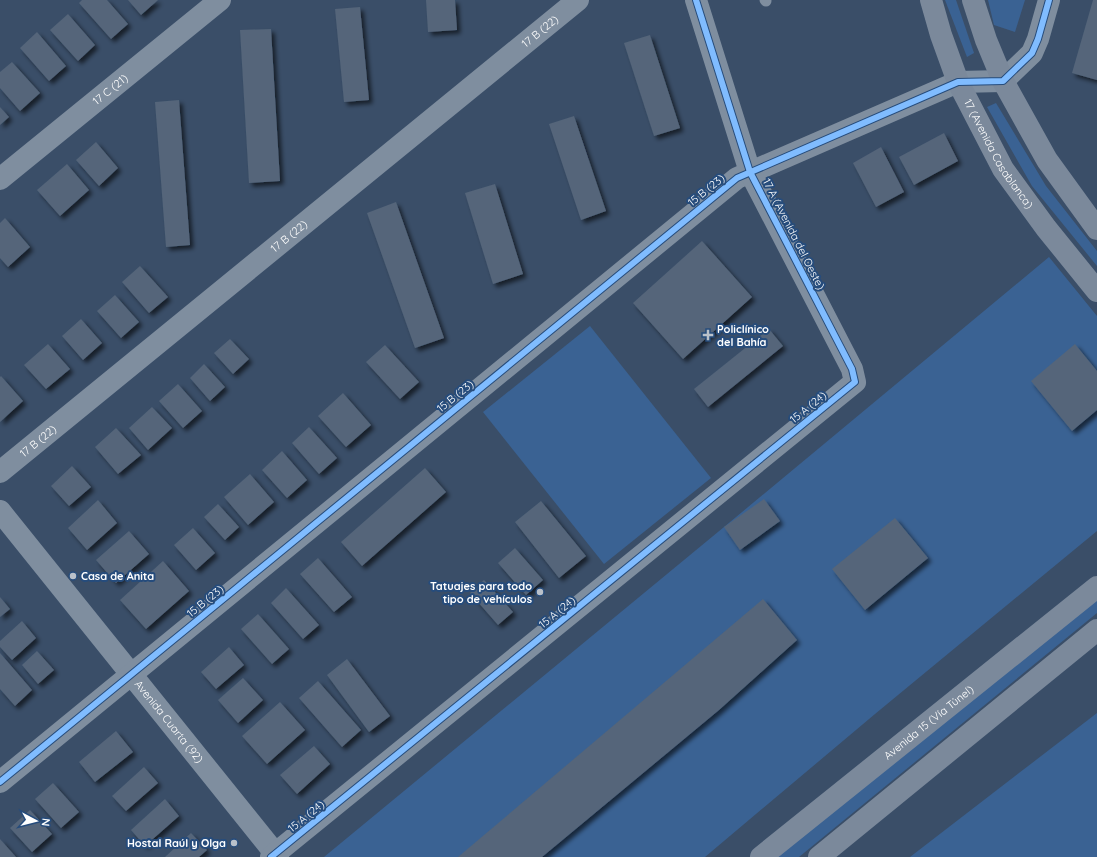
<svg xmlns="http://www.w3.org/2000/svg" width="1097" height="857" font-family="Quicksand,sans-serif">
<defs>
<filter id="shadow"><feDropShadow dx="3.5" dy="3.5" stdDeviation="2" flood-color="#0009"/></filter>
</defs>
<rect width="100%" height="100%" fill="#3a4e68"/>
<g fill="#3a6293">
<polygon points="945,0 956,0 974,53 967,57"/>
<polygon points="988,0 1025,0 1015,32 994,25"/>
<polygon points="996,103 1046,186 1097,251 1097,266 1032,186 987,107"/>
<polygon points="1049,257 1097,316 1097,531 875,714 705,857 324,857 724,527"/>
<polygon points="590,326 711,478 604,564 483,412"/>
<polygon points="1097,599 1097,613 799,857 776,857"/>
<polygon points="1097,713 1097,857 910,857"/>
</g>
<g fill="#54657a" filter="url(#shadow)">
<polygon points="82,0 107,0 128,24 111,39 79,3"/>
<polygon points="128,0 158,0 141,15"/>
<polygon points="426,0 455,0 457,30 428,32"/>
<polygon points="1093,0 1097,0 1097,80 1072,73"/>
<polygon points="360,7 369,100 344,102 335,9"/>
<polygon points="68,14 95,45 78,61 50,30"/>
<polygon points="271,29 280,181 249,183 240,30"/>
<polygon points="37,32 66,66 49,81 20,48"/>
<polygon points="650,35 680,128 654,136 624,43"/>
<polygon points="12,62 40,93 20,111 0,88 0,72"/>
<polygon points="179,100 190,245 166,247 155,102"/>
<polygon points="0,107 9,117 0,125"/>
<polygon points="574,116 606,211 581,220 549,124"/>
<polygon points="944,133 958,161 914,185 899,157"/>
<polygon points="96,142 118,168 99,186 76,160"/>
<polygon points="881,147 904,192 876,207 853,163"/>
<polygon points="67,164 89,190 60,216 37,190"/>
<polygon points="495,184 523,274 493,284 465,193"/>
<polygon points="396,202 444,338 415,348 367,213"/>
<polygon points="5,218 30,247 8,267 0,258 0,223"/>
<polygon points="702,241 752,297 683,359 633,303"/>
<polygon points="140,266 168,297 149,313 122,282"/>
<polygon points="115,295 139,322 121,338 97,311"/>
<polygon points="81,319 102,343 83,360 62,336"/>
<polygon points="769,329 783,346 708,407 694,389"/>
<polygon points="230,339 249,359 233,374 214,353"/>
<polygon points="48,344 70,369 46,389 24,365"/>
<polygon points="1075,344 1097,371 1097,410 1072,431 1031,381"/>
<polygon points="385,345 419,382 400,399 366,362"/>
<polygon points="204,364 225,387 210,401 190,378"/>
<polygon points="1,376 23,401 0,422 0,377"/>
<polygon points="178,384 202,411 183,428 159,401"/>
<polygon points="343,393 371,425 346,447 318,416"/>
<polygon points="152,407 172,428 148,450 129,428"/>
<polygon points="309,427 337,458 319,474 292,443"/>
<polygon points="116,428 141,455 118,474 95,447"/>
<polygon points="282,451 307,480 287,498 262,470"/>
<polygon points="72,466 91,487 69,506 51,486"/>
<polygon points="425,468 446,492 362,566 341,542"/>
<polygon points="250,474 274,502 248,525 224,497"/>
<polygon points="764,499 780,521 740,550 724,527"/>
<polygon points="98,500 117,523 87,550 68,528"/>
<polygon points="541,501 586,556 559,578 515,522"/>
<polygon points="218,504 239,527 225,540 204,517"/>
<polygon points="895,518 928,558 865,610 832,569"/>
<polygon points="193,528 215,553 196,570 174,545"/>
<polygon points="129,531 149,554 116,583 96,560"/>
<polygon points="515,548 543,580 526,595 498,563"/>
<polygon points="318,558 352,597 334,612 300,574"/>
<polygon points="163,561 189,591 146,629 120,600"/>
<polygon points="484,580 513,612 498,625 470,593"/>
<polygon points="286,588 319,625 303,639 271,603"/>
<polygon points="0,597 10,609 0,617"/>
<polygon points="763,599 797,640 719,710 542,857 458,857"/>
<polygon points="258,614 289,649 272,664 241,629"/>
<polygon points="22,621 36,638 12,660 0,647 0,641"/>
<polygon points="229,647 244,665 216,689 201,672"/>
<polygon points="37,651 54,670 38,684 22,665"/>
<polygon points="0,653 32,690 15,706 0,689"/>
<polygon points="347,659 390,716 369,732 327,675"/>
<polygon points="243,678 263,700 238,723 218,700"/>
<polygon points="318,681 361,730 342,747 299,698"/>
<polygon points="280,702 305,730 267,764 242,736"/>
<polygon points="116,731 133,752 95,782 79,762"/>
<polygon points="314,746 330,764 297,794 280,775"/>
<polygon points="144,767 158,783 126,811 112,796"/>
<polygon points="53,783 79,812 61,828 35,799"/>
<polygon points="165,799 179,816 145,846 131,830"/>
<polygon points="30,810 52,834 32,852 10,828"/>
<polygon points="191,833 207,850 199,857 165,857"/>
<polygon points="0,839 16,857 0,857"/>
</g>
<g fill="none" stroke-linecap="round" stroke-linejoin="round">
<polyline stroke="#7f8e9f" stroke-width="11" points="765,0 766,1"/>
<g stroke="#7f8e9f" stroke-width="22">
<path id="s1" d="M 0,179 L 220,0"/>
<path id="s2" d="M 0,472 L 578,0"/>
<path id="s3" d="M 0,511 L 278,857"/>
<polyline points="0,782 737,178 958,82 1003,81 1032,53 1038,39 1049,0"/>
<polyline points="271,857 855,382 852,369 750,172 696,0"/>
</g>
<g stroke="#7b899b" stroke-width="22">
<path id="s4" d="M 931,0 L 941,35 L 958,82 L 1003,169 L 1046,228 L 1097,291"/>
<polyline points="973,0 986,40 1003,81 1047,160 1097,229"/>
<path id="s5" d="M 761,857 L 1097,587"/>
<polyline points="819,857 1097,630"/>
</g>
<defs>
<g id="cycleway">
<polyline points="0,782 737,178 958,82 1003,81 1032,53 1038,39 1049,0"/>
<polyline points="271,857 855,382 852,369 750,172 696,0"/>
</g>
</defs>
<use href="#cycleway" stroke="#264c7c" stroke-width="8"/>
<use href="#cycleway" stroke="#80bcff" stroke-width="6"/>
</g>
<g fill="#bac1ca" stroke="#264c7c" stroke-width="1.5">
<path d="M706 329h4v4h4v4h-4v4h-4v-4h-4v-4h4z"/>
<circle cx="73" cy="576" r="4"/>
<circle cx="540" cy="592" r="4"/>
<circle cx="234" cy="843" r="4"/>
</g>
<g text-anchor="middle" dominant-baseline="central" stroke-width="4" stroke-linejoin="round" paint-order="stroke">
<g font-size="11" fill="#fff" stroke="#264c7c">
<text stroke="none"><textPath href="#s2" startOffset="697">17 B (22)</textPath></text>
<text stroke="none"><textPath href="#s1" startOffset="142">17 C (21)</textPath></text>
<text stroke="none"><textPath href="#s4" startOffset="169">17 (Avenida Casablanca)</textPath></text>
<text transform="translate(706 190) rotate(-39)">15 B (23)</text>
<text transform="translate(794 234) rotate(63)">17 A (Avenida del Oeste)</text>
<text stroke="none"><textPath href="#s2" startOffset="373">17 B (22)</textPath></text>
<text transform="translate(455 396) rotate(-39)">15 B (23)</text>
<text transform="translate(808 407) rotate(-39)">15 A (24)</text>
<text stroke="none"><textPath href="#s2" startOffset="49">17 B (22)</textPath></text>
<text transform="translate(205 601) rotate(-39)">15 B (23)</text>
<text transform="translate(557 612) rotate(-39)">15 A (24)</text>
<text stroke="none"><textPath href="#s3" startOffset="270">Avenida Cuarta (92)</textPath></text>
<text stroke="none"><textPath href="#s5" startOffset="215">Avenida 15 (Vía Túnel)</textPath></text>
<text transform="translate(306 816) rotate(-39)">15 A (24)</text>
</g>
<g font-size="11" font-weight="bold" fill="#fff" stroke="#264c7c" text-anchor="start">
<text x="717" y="329">Policlínico<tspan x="717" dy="13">del Bahía</tspan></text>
<text x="81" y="576">Casa de Anita</text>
<text x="532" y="586" text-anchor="end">Tatuajes para todo<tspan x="532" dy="13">tipo de vehículos</tspan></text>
<text x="226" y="843" text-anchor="end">Hostal Raúl y Olga</text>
</g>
</g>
<g transform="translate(36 821) rotate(97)" stroke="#264c7c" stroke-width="3" paint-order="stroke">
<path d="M0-3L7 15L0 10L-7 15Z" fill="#ffffff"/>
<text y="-6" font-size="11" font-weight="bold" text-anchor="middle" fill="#ffffff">N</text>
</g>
</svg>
